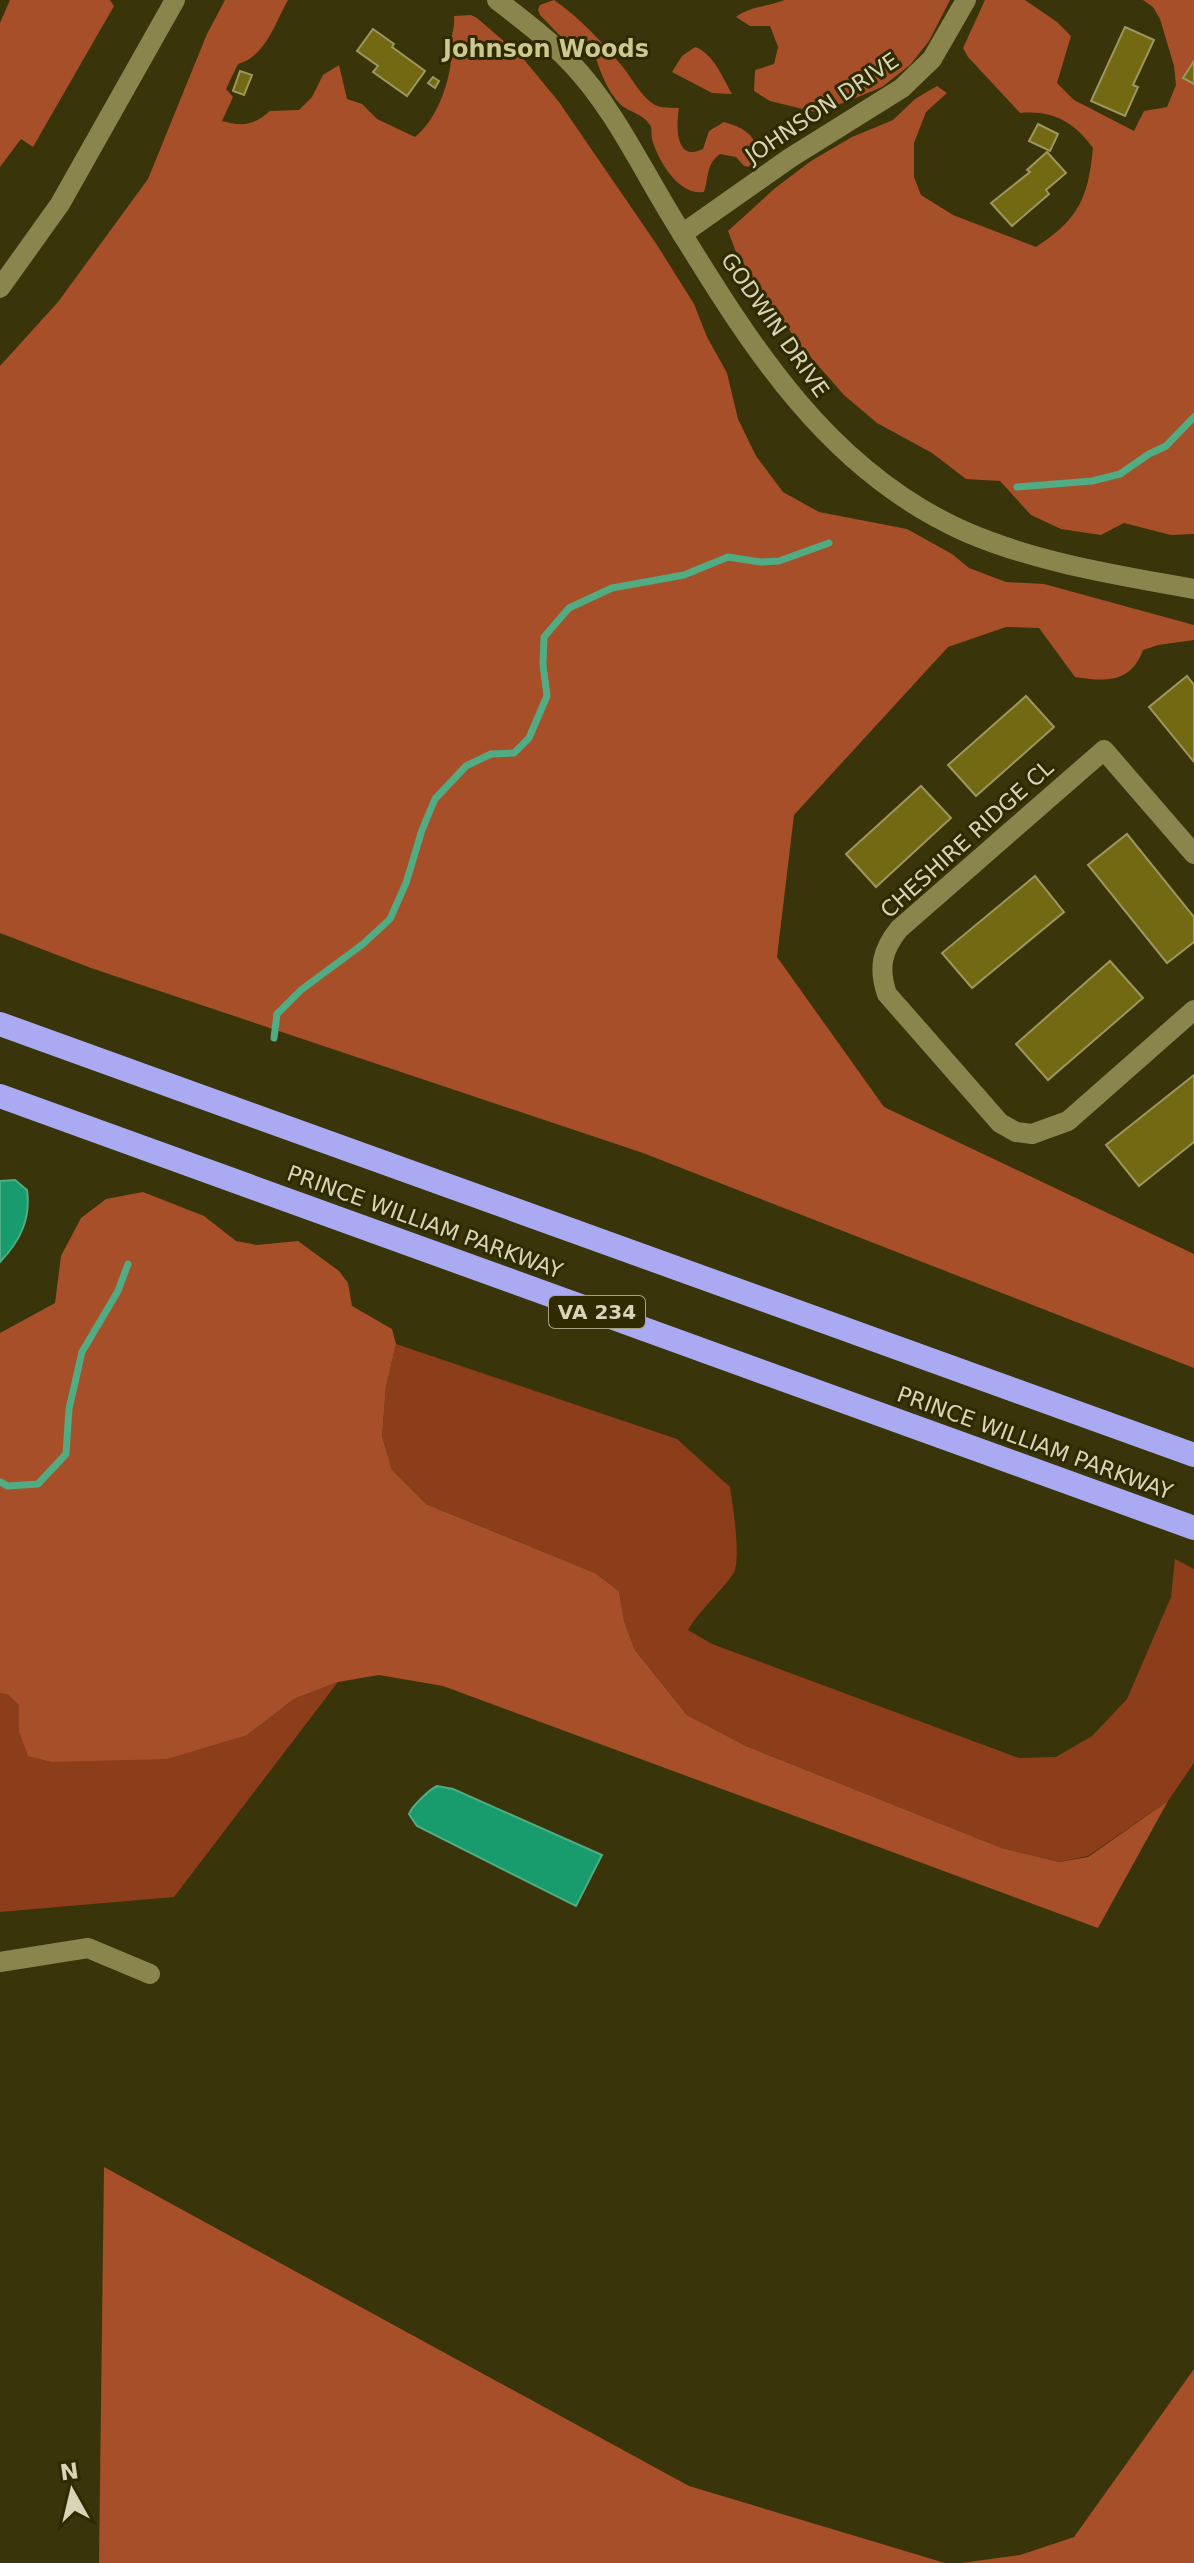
<svg xmlns="http://www.w3.org/2000/svg" width="1194" height="2563" font-family="'DejaVu Sans',sans-serif">
<rect width="100%" height="100%" fill="#393409"/>
<g fill="#8c3d19">
<path d="M 396,1344 L 677,1439 L 730,1487 C 733,1507 740,1551 735,1570 C 732,1580 697,1613 688,1630 L 712,1644 L 1019,1758 L 1056,1757 L 1092,1736 L 1127,1699 L 1171,1597 L 1175,1559 L 1194,1569 L 1194,1763 L 1168,1801 L 1088,1856 L 1059,1862 L 1002,1848 L 746,1746 L 687,1715 L 635,1650 L 624,1621 L 619,1591 L 595,1573 L 426,1504 L 392,1470 L 382,1436 L 386,1387 Z"/>
<polygon points="338,1682 174,1897 0,1912 0,1693 8,1695 19,1705 19,1731 247,1735 294,1699"/>
</g>
<g fill="#a74f28">
<polygon points="10,0 110,0 114,6 33,147 21,139 0,167 0,23"/>
<path d="M 225,0 L 288,0 C 275,23 266,56 238,64 L 226,89 L 233,97 L 222,121 C 243,127 254,125 270,111 L 299,110 L 312,97 L 323,75 L 339,65 L 347,99 L 362,104 L 377,119 L 415,137 C 434,122 446,92 450,68 C 452,59 449,50 451,42 C 452,32 455,27 454,16 L 471,15 L 477,18 L 521,56 L 559,102 L 657,245 L 694,304 L 707,337 L 727,373 L 738,419 L 756,456 L 783,492 L 819,512 L 907,529 L 952,554 L 969,568 L 1006,582 L 1044,584 L 1194,625 L 1194,640 L 1158,645 L 1143,650 C 1131,683 1106,682 1075,677 L 1039,628 L 1006,627 L 948,647 L 794,815 L 777,957 L 884,1107 L 1194,1254 L 1194,1368 L 643,1153 L 91,968 L 0,933 L 0,366 L 58,302 L 148,179 L 207,34 Z"/>
<path d="M 554,0 C 580,18 602,42 622,66 C 632,78 641,97 655,105 C 663,109 671,107 679,108 C 676,125 675,163 703,149 L 709,131 L 724,122 C 746,128 761,138 756,162 L 750,167 L 744,166 L 736,157 L 720,154 C 706,164 709,177 704,192 C 679,196 658,161 652,139 C 651,135 652,131 651,127 C 646,115 629,112 621,105 C 606,90 600,70 593,50 L 569,45 L 540,15 L 538,10 L 540,5 Z"/>
<path d="M 785,0 L 950,0 L 929,41 L 910,65 L 882,87 L 846,102 L 815,112 L 770,101 L 754,91 L 755,70 L 774,64 L 778,47 L 770,26 L 750,26 L 736,17 C 749,7 769,6 785,0 Z"/>
<path d="M 985,0 L 1025,0 L 1057,22 L 1071,36 L 1057,83 L 1074,100 L 1134,131 L 1144,111 L 1167,107 L 1176,85 L 1174,66 L 1160,19 L 1153,7 L 1143,0 L 1194,0 L 1194,534 L 1171,535 L 1124,523 L 1101,535 L 1061,529 L 1031,515 L 1000,481 L 966,479 L 932,453 L 877,423 L 844,395 L 801,346 L 763,293 L 736,252 L 728,231 L 774,189 L 811,161 L 852,137 L 893,120 L 915,99 L 937,86 L 947,93 L 926,112 L 914,143 L 914,177 L 921,195 L 953,215 L 1036,247 C 1079,219 1088,198 1093,148 C 1074,122 1053,110 1020,113 L 968,57 L 963,48 Z"/>
<path d="M 695,47 C 713,53 723,78 732,94 L 712,93 L 672,72 L 682,56 Z"/>
<polygon points="143,1192 204,1216 236,1241 257,1245 298,1241 339,1271 348,1283 352,1306 392,1329 396,1344 386,1387 382,1436 392,1470 426,1504 595,1573 619,1591 624,1621 635,1650 687,1715 746,1746 1002,1848 1059,1862 1088,1857 1168,1801 1098,1928 443,1686 379,1675 338,1682 294,1699 247,1735 167,1759 52,1762 28,1756 19,1731 19,1705 8,1695 0,1693 0,1333 55,1303 61,1256 81,1218 106,1199"/>
<polygon points="104,2167 689,2486 945,2563 99,2563"/>
<polygon points="1194,2369 1194,2563 961,2563 1020,2555 1074,2537"/>
</g>
<g fill="#189b6d" stroke="#51ac84" stroke-width="2">
<path d="M 15,1180 L 27,1190 C 31,1219 20,1241 0,1262 L 0,1181 Z"/>
<path d="M 437,1786 L 453,1789 L 602,1855 L 576,1906 L 417,1826 L 409,1814 C 412,1806 429,1790 437,1786 Z"/>
</g>
<g fill="none" stroke-linecap="round" stroke-linejoin="round">
<g stroke="#51ac84" stroke-width="7">
<polyline points="1017,487 1092,481 1120,474 1149,454 1166,446 1194,417"/>
<polyline points="274,1038 277,1014 301,990 363,944 390,919 406,883 422,830 435,799 466,766 491,754 514,753 529,738 547,696 543,665 544,637 569,608 612,588 684,575 728,557 760,562 779,561 829,543"/>
<polyline points="0,1482 8,1486 38,1484 66,1454 69,1409 82,1352 118,1291 128,1264"/>
</g>
</g>
<g fill="#726912" stroke="#9c965f" stroke-width="2">
<polygon points="1125,27 1154,40 1133,85 1138,87 1125,116 1091,101"/>
<polygon points="373,29 394,44 392,47 425,71 407,96 373,72 378,66 357,51"/>
<polygon points="1194,61 1194,84 1183,78"/>
<polygon points="240,71 252,75 244,95 233,91"/>
<polygon points="433,77 439,81 435,88 428,83"/>
<polygon points="1038,124 1058,134 1050,151 1029,141"/>
<polygon points="1047,152 1066,173 1046,190 1049,194 1012,226 991,203 1030,172 1027,170"/>
<polygon points="1187,676 1194,685 1194,762 1149,707"/>
<polygon points="1026,696 1054,727 976,796 948,765"/>
<polygon points="921,786 951,818 876,887 846,854"/>
<polygon points="1127,834 1194,917 1194,942 1167,963 1088,865"/>
<polygon points="1035,876 1064,912 972,988 942,953"/>
<polygon points="1110,961 1143,998 1048,1080 1016,1044"/>
<polygon points="1194,1075 1194,1142 1139,1186 1106,1145"/>
</g>
<g fill="none" stroke-linecap="round" stroke-linejoin="round">
<g stroke="#8a844d" stroke-width="20">
<polyline points="682,234 790,158 902,88 932,59 966,0"/>
<path d="M 1194,854 L 1104,750 L 899,929 C 882,950 878,968 887,994 L 1000,1123 L 1016,1132 L 1032,1134 L 1068,1121 L 1194,1010"/>
<polyline points="0,1962 88,1948 150,1974"/>
</g>
<g stroke="#8a844d" stroke-width="20">
<path d="M 497,0 C 523,20 548,39 571,63 C 613,107 641,167 673,219 C 750,344 826,470 966,532 C 1038,563 1117,575 1194,589"/>
<polyline points="0,288 60,204 175,0"/>
</g>
<g stroke="#a9aaf2" stroke-width="24">
<polyline points="0,1024 1194,1455"/>
<polyline points="0,1096 1194,1528"/>
</g>
</g>
<g text-anchor="middle" dominant-baseline="central" stroke-width="6" stroke-linejoin="round" paint-order="stroke">
<rect fill="#2f2a00" stroke="#a5a181" stroke-width="2" x="549" y="1296" width="96" height="32" rx="6"/>
<g font-size="20" font-weight="bold" fill="#d7d4b8">
<text x="597" y="1312">VA 234</text>
</g>
<g font-size="22" fill="#d7d4b8" stroke="#2f2a00">
<text transform="translate(822 108) rotate(-34)">JOHNSON DRIVE</text>
<text transform="translate(775 325) rotate(55)">GODWIN DRIVE</text>
<text transform="translate(967 839) rotate(-42)">CHESHIRE RIDGE CL</text>
<text transform="translate(425 1222) rotate(20)">PRINCE WILLIAM PARKWAY</text>
<text transform="translate(1035 1443) rotate(20)">PRINCE WILLIAM PARKWAY</text>
</g>
<g font-size="24" font-weight="bold" fill="#cdc88f" stroke="#2f2a00">
<text x="546" y="49">Johnson Woods</text>
</g>
</g>
<g transform="translate(72 2491) rotate(352)" stroke="#2f2a00" stroke-width="6" paint-order="stroke">
<path d="M0-6L14 30L0 20L-14 30Z" fill="#d7d4b8"/>
<text y="-12" font-size="22" font-weight="bold" text-anchor="middle" fill="#d7d4b8">N</text>
</g>
</svg>
